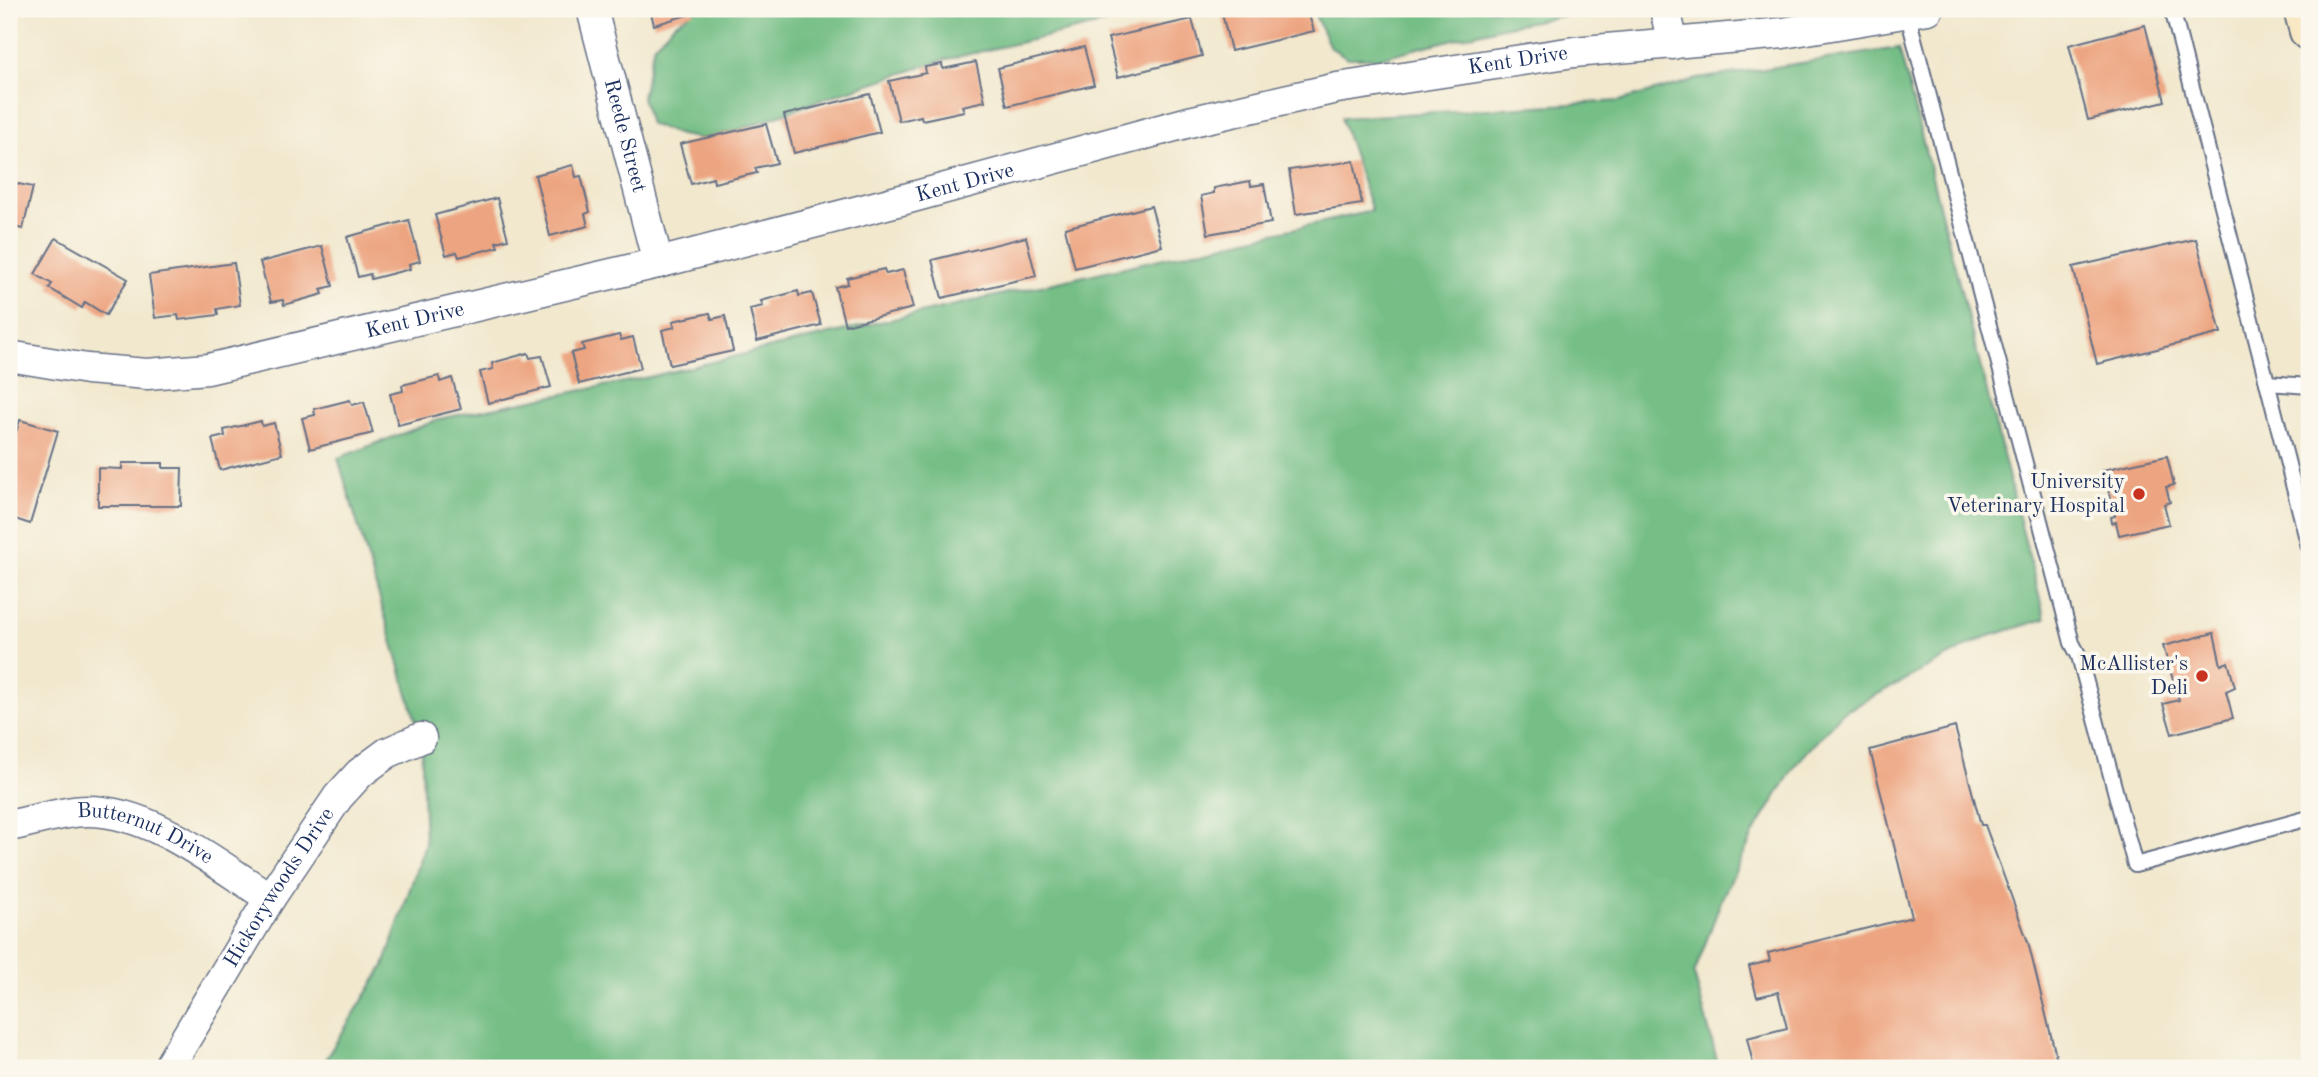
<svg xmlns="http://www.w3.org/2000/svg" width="2318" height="1077" font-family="'Old Standard TT',serif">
<rect width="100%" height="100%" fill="#fbf7ec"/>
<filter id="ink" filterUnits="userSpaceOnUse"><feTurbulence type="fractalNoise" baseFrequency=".0143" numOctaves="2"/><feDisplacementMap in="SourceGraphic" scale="14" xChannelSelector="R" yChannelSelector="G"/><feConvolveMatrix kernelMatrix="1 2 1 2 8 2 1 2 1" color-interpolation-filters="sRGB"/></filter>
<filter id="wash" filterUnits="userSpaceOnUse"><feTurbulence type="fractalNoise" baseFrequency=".00686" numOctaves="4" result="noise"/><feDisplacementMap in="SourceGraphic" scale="28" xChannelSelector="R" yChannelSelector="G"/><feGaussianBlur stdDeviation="1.57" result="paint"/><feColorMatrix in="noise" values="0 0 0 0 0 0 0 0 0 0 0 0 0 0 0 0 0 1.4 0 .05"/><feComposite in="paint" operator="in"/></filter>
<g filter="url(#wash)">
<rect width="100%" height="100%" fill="#f1e8ce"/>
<g fill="#74be86" stroke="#487672" stroke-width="2">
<polygon points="697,9 1196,9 1146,14 943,60 832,96 738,130 703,139 680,135 650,124 642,97 654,45 674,24"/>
<polygon points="1305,9 1600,9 1502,27 1379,58 1348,58 1330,47 1315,15"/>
<polygon points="1899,48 2045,619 1983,638 1842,713 1796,764 1755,831 1723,896 1694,974 1719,1068 320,1068 384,966 425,844 421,738 338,458 443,418 649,377 876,323 1372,211 1341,118 1619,101 1698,79"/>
</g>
<g id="blocks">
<g fill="#eda581">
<polygon points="650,9 693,9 694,13 654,25"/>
<polygon points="1221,9 1307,9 1314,31 1231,51"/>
<polygon points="1192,19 1202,56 1118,77 1108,38"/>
<polygon points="2145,25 2165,101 2088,120 2069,45"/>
<polygon points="1084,47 1094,85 1007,106 998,68"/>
<polygon points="976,62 985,101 962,106 964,111 922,120 921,116 899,121 889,81 926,73 925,67 942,64 943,69"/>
<polygon points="870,94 880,132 794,153 784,115"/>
<polygon points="766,124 777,163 755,168 757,173 714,183 713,178 691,184 680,144"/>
<polygon points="1354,161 1362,204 1296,214 1289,170"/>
<polygon points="573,165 576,177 581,176 590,212 585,214 588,226 550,236 535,175"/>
<polygon points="1250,181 1251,186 1264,184 1271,223 1208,234 1201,196 1214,193 1214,188"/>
<polygon points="9,182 33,187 23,229 9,226"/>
<polygon points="497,198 508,239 496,242 498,247 459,257 457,252 446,255 435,215"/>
<polygon points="1151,206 1162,246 1075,268 1065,228"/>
<polygon points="409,220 420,261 409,264 410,269 371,279 370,274 358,277 347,237"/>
<polygon points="1026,237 1036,276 942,298 932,260"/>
<polygon points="56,238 128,279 106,315 85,302 82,308 49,288 52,284 35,274"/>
<polygon points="2196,239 2221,333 2097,364 2073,267"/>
<polygon points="322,246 333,286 321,289 323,294 284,305 283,300 271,302 260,262"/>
<polygon points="234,263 240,305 217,309 218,315 179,320 178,315 155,318 149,275"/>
<polygon points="884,269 886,274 903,270 913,308 845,325 835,287 848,284 847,278"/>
<polygon points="798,291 799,296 812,293 821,325 757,341 750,309 763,306 761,301"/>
<polygon points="710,313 712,319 725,316 733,351 670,365 662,330 675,327 673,321"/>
<polygon points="619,335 621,340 633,337 641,368 579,384 571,353 584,350 582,344"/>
<polygon points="528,353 530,358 542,356 551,387 488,403 480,372 493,369 492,363"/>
<polygon points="439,376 440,382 452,378 461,409 398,425 390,394 403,391 402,385"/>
<polygon points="350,400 352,405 364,402 373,433 310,449 302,418 315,415 314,409"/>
<polygon points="20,420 58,431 30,524 9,517 9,441 13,442"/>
<polygon points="261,421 262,426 274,423 282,454 220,470 212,439 225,436 224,430"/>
<polygon points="2167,456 2174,485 2166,487 2170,502 2164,504 2169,524 2119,535 2116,522 2112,523 2111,517 2115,516 2103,470"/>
<polygon points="122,463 163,463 163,468 182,468 181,506 98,506 98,468 122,469"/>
<polygon points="2214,633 2221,665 2228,662 2235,687 2226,691 2233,718 2172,734 2163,704 2179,700 2163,646"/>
<polygon points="1955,727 1981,825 1985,825 2028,942 2059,1068 1754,1068 1747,1038 1787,1028 1778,992 1757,997 1749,966 1770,961 1768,953 1912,917 1870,750"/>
</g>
</g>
</g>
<g filter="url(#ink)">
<use href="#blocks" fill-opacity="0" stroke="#667085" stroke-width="2"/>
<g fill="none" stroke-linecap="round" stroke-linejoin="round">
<defs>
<g id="lane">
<polyline points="2172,9 2309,547"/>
<polyline points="1907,12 2072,643 2079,656 2135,865 2309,818"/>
<polyline points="2267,383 2309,386"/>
</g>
<g id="street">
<path id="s1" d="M 592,9 L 658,263"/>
<polyline points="1665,9 1673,44"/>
<path id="s2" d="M 9,356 L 87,369 L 147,374 L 208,369 L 658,263 L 909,198 L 1193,121 L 1337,88 L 1574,52 L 1783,33 L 1928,9"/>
<path id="s3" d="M 9,826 C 33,821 64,811 88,811 C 153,811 217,865 270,898"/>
<path id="s4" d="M 168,1068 L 270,898 L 338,797 L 360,773 L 387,753 L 421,738"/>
</g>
<polyline id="secondary" points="2303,9 2309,31"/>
</defs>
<use href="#lane" stroke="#667085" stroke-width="18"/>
<use href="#street" stroke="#667085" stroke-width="33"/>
<use href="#secondary" stroke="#667085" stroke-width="42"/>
<use href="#lane" stroke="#fff" stroke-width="14"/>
<use href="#street" stroke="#fff" stroke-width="30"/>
<use href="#secondary" stroke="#f8e8c3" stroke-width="38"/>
</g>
</g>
<g fill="#c8321e" stroke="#fbf7ec" stroke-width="2.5">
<circle cx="2139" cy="494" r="7"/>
<circle cx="2202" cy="676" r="7"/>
</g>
<g text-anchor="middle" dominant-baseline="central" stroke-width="7" stroke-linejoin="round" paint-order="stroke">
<g font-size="21" fill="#1b2f5e" stroke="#fbf7ec">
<text stroke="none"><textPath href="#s2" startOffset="1547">Kent Drive</textPath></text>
<text stroke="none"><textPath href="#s1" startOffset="131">Reede Street</textPath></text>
<text stroke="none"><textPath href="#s2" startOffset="980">Kent Drive</textPath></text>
<text stroke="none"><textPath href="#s2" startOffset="413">Kent Drive</textPath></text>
<text stroke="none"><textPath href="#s3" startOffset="142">Butternut Drive</textPath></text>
<text stroke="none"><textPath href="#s4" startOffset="212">Hickorywoods Drive</textPath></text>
</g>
<g font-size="21" fill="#1b2f5e" stroke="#fbf7ec" text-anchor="end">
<text x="2125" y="482">University<tspan x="2125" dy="24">Veterinary Hospital</tspan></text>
<text x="2188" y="664">McAllister's<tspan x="2188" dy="24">Deli</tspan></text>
</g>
</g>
<rect width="2318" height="1077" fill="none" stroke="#fbf7ec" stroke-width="35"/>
</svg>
